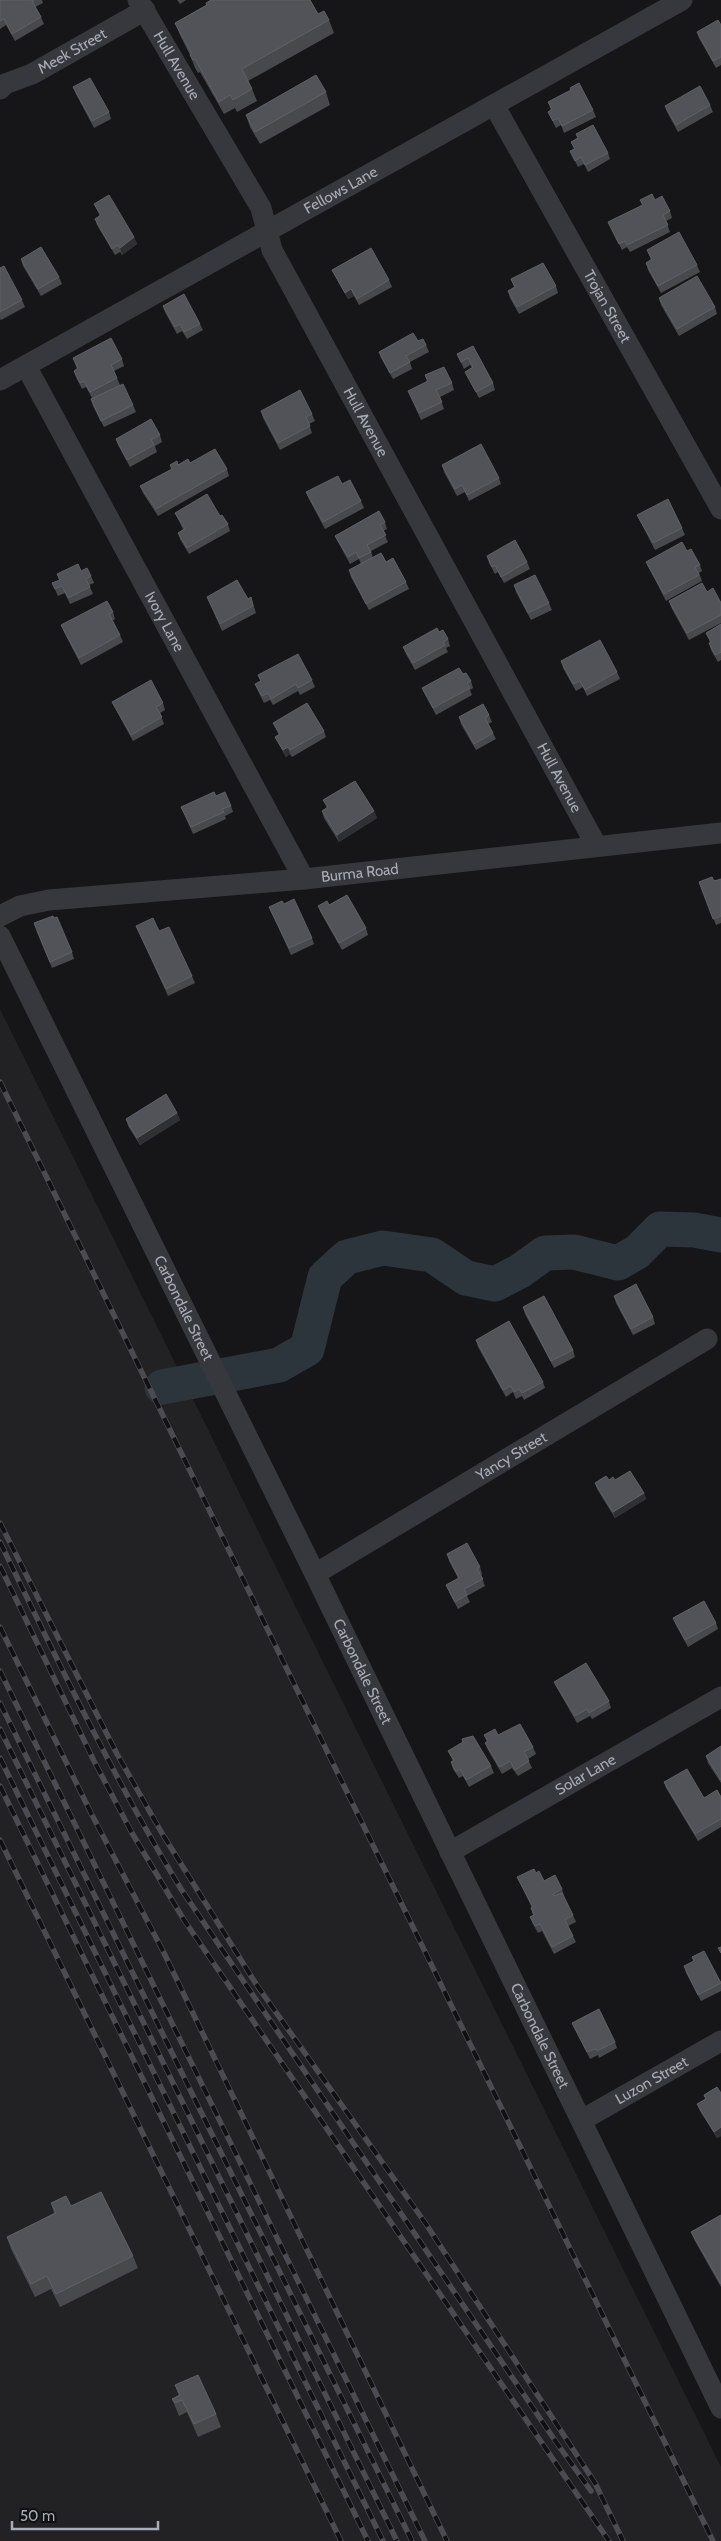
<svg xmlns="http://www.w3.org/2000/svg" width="721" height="2541" font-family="Cabin,sans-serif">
<rect width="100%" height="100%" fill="#161618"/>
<polygon fill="#222225" points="0,1009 721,2467 721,2541 0,2541"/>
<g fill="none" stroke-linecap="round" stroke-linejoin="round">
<polyline stroke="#2c353c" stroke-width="35" points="162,1387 279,1365 307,1349 325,1277 347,1257 383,1248 432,1255 466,1278 495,1284 520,1271 545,1253 574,1252 618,1263 637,1252 660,1229 694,1230 721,1235"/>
<g stroke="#37383d" stroke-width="21">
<path id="s1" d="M 138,0 L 261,208 L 272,250 L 596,845"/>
<path id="s2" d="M 0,89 L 5,84 L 32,74 L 145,10"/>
<path id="s3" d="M 494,105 L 721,509"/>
<path id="s4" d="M 26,366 L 304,879"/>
<path id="s5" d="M 0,380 L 682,0"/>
<path id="s6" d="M 0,916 L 20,906 L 49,900 L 304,879 L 721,833"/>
<path id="s7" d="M 0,936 L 315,1574 L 721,2408"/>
<path id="s8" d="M 315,1574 L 707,1339"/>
<path id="s9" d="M 450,1852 L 721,1697"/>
<path id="s10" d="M 582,2120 L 721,2041"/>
</g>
<defs>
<g id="rail">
<polyline points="0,1082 713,2541"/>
<polyline points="0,1523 117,1754 163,1835 256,1984 426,2224 595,2483 623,2541"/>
<path d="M 0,1542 C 57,1660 113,1777 181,1889 L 556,2442 L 591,2491"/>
<polyline points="0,1566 94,1761 132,1833 184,1920 609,2541"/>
<polyline points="0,1627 91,1813 164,1953 447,2541"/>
<polyline points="0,1671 425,2541"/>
<polyline points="0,1703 412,2541"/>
<polyline points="0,1729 397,2541"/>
<polyline points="0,1758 383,2541"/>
<polyline points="0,1786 368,2541"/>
<polyline points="0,1840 341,2541"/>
</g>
</defs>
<use href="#rail" stroke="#4a4c52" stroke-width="5.5"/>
<use href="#rail" stroke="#111113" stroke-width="4" stroke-dasharray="11" stroke-linecap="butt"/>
</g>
<g fill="#47494d">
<polygon points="0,0 42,0 43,3 35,7 41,17 44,24 15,41 6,25 0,29"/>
<polygon points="177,0 186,0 180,4"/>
<polygon points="213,1 318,14 329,20 334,33 248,81 252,89 257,101 237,112 235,108 224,114 200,72 198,73 195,68 190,55 180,35 175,23"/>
<polygon points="721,25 721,65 716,68 699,38 697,32"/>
<polygon points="73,87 109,112 111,119 94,128 76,94"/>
<polygon points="571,90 593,110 596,117 564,133 561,125 556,128 548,112 551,110 548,102"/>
<polygon points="326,92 330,105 260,144 250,127 246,115"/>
<polygon points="710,105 713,112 678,132 667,112 665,106"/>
<polygon points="576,134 608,153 610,159 588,172 584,164 578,167 570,151 574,149 571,142 578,138"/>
<polygon points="640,200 655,200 670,211 672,218 666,221 670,232 630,252 627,247 622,250 608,222 642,205"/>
<polygon points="94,204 134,237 137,244 122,255 120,252 115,255 97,225 95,219 100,216"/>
<polygon points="647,250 697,265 700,272 661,293 648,270 646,263 651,260"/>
<polygon points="21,259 59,277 62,284 41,296 23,266"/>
<polygon points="0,268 22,300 25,307 1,320 0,319"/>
<polygon points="332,270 389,280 392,287 359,305 354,296 348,299 335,276"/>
<polygon points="511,279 556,286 558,293 519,314 510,298 508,291 514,287"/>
<polygon points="659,298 715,307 717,314 679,336 661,305"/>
<polygon points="163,306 200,324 203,330 187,339 182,331 177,334 165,312"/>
<polygon points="418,341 426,345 429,352 410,362 412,369 393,379 381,358 379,352"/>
<polygon points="473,346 493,383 495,390 479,398 468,378 465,372 472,368 470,365 464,369 457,354"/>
<polygon points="73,358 122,359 124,366 114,371 120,385 133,405 136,412 104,427 93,406 91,399 92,398 86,387 82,389 76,377 74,371 77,369"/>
<polygon points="425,375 452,383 454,390 440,397 444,409 421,420 408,391 427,382"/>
<polygon points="261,411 312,414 315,421 309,424 312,433 280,450 263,418"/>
<polygon points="160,435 162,442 155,446 157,452 130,467 118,445 116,439"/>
<polygon points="190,463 227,469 229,476 158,516 143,493 140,486 172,469 170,465"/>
<polygon points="442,465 499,478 501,484 469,501 465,492 457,496 444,472"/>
<polygon points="342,484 361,501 364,508 325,529 309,499 306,492"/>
<polygon points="175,513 220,516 228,524 230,531 189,554 180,539 178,533 183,529"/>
<polygon points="637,515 682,528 685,535 655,550 640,521"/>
<polygon points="385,522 387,529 383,531 388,542 371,551 373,558 386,562 406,582 409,589 369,610 351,577 349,570 361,564 359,559 350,564 338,542 335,536"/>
<polygon points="687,551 700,565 702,571 699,573 702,581 666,601 649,568 646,562"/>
<polygon points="487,556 527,562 530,569 504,583 498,572 495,574 489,563"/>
<polygon points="81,571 91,576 94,583 89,585 93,594 70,604 65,593 58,596 52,583 59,580 57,574"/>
<polygon points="514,585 549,603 552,610 531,620 516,592"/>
<polygon points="707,592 721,603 721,623 689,640 671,607 669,601"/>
<polygon points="207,597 248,599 251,597 256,613 222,631"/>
<polygon points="113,612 115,619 112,621 120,635 123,642 81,665 64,632 61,625"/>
<polygon points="721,624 721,660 718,662 711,650 709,643 710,642 706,633"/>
<polygon points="439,632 448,639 450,646 446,648 448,652 415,670 406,654 403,647"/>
<polygon points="561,661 617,672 620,679 587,696 583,687 576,691 563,668"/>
<polygon points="463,674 471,681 473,688 470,690 472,695 436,715 425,694 422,688"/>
<polygon points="258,675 312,680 315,687 300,695 298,691 273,705 270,700 264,703 258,691 255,684 261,681"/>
<polygon points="112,702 163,703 165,710 160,713 164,724 133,741 115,708"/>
<polygon points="489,715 492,722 488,724 493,733 496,739 476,750 461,724 459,717"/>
<polygon points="273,723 324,731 326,737 292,757 290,754 286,757 278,743 275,737 279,735"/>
<polygon points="216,796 231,806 233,812 225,816 226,819 193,834 181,807"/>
<polygon points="323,800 374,811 377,818 339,842 324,818 322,811 327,808"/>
<polygon points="721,879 721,923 716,925 699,882 714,881"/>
<polygon points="284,904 312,938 314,944 291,955 269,907"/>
<polygon points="329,905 366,928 368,935 342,950 321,913 318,906"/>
<polygon points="136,926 159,931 192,976 195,983 168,996"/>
<polygon points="36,930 72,952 74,959 52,968"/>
<polygon points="177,1113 180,1120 140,1145 128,1126 126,1119"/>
<polygon points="614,1296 653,1317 655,1324 633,1335 616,1303"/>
<polygon points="523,1307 573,1350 575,1357 554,1368 525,1314"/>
<polygon points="476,1340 543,1382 545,1388 524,1400 522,1396 516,1399 513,1392 506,1397 478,1347"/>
<polygon points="609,1480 615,1480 644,1493 646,1499 615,1518 597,1489 595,1483"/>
<polygon points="447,1554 480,1567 482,1574 481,1575 485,1586 467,1596 470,1602 458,1609 449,1592 446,1585 458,1578 449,1561"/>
<polygon points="673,1618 716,1623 718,1629 688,1647 676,1625"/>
<polygon points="554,1682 609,1701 611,1708 592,1719 590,1716 577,1723 557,1688"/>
<polygon points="484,1735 498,1735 533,1747 536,1754 528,1759 532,1768 518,1776 512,1768 502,1774 488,1750 485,1743 487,1742"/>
<polygon points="462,1739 491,1766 494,1773 469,1787 463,1776 459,1778 453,1769 451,1762 453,1761 448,1751 463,1742"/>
<polygon points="721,1746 721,1783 708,1763 706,1756"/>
<polygon points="664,1782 704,1798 721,1797 721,1827 698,1841 666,1788"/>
<polygon points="536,1873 544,1881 562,1889 564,1896 573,1915 576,1922 568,1926 576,1942 554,1954 542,1931 538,1933 533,1924 530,1917 533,1915 531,1908 532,1908 520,1883 517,1877"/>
<polygon points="692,1957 721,1983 721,1991 701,2001 686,1973 684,1966 694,1961"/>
<polygon points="572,2023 615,2042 617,2048 599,2058 598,2055 590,2059"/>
<polygon points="721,2093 721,2136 717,2138 700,2111 697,2104 705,2099 704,2095"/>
<polygon points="51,2203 71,2206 133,2256 138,2268 60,2307 51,2289 35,2297 11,2249 7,2237 54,2213"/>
<polygon points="721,2215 721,2287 695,2241 691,2232"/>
<polygon points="175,2385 216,2414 221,2427 198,2437 187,2412 179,2416 177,2411 172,2399 179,2396"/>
</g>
<g fill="#2f3033">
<polygon points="134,237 137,244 122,255 120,248"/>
<polygon points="351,289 354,296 348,299 345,293"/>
<polygon points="288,747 290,754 286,757 283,750"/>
<polygon points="374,811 377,818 339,842 337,835"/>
<polygon points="177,1113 180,1120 140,1145 137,1138"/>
<polygon points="644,1493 646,1499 615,1518 613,1512"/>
<polygon points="721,2127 721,2136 717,2138 714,2132"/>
</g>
<g fill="#525359" stroke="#5f6168">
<polygon points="0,0 34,0 32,1 41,17 12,34 4,19 0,21"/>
<polygon points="211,0 213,0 213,1 216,0 310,0 318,14 324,11 329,20 242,69 252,89 233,100 230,95 219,102 195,59 193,60 190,55 192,54 175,23 207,5 206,3"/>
<polygon points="718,20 721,25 721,57 713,61 697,32"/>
<polygon points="316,75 326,92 255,132 246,115"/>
<polygon points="90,78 109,112 92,121 73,87"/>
<polygon points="579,83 593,110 562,126 558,118 553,121 548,112 552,109 548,102 571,90 570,88"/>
<polygon points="700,86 710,105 676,125 665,106"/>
<polygon points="593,125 608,153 585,165 581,157 575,161 570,151 575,149 571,142 578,138 576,134"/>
<polygon points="652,194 655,200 662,196 670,211 663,215 668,225 627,245 625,241 619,244 608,222 643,205 640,200"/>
<polygon points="109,195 134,237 120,248 118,245 112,249 95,219 101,215 94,204"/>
<polygon points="679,232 697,265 658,286 646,263 652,259 647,250"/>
<polygon points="41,247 59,277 38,289 21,259"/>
<polygon points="371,248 389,280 357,299 351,289 345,293 332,270"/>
<polygon points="543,263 556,286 517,307 508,291 515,287 511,279"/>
<polygon points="4,266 22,300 0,312 0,268"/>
<polygon points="697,276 715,307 677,329 659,298"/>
<polygon points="184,294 200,324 184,332 180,324 175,327 163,306"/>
<polygon points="413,333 418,341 423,339 426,345 406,356 410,362 390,373 379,352"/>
<polygon points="111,338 122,359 111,365 117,378 90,392 84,381 80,383 74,371 78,368 73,358"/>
<polygon points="473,346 493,383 476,392 465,372 473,367 468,358 461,362 457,354"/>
<polygon points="444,367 452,383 436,390 442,402 419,413 408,391 428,381 425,375"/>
<polygon points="123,384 133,405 101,421 91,399"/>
<polygon points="300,390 312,414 306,417 310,426 278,443 261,411"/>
<polygon points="151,419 160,435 151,440 154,445 127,460 116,439"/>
<polygon points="481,444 499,478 467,495 462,485 455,489 442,465"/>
<polygon points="215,449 227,469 156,509 140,486 172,469 170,465 177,461 178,465 188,459 190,463"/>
<polygon points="338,476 342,484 350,480 361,501 323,522 306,492"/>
<polygon points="207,494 220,516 222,515 228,524 187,548 178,533 185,529 175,513"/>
<polygon points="668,499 682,528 653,543 637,515"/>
<polygon points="379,511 385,522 380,525 386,535 367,545 371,552 359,558 356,552 348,557 335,536"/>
<polygon points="515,540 527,562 501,577 495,565 492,567 487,556"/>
<polygon points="682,542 687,551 691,549 700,565 695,567 699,575 664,594 646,562"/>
<polygon points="381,553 386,562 393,558 406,582 366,604 349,570"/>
<polygon points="78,564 81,571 87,568 91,576 86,579 90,587 68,598 62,586 55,589 52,583 60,580 57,574"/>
<polygon points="535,575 549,603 528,613 514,585"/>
<polygon points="237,580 248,599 251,597 253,606 220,624 207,597"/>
<polygon points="702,583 707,592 713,588 721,603 721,615 687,633 669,601"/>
<polygon points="107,601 113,612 109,614 120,635 79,658 61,625"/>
<polygon points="721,624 721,652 715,655 709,643 711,642 706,633"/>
<polygon points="437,628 439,632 443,630 448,639 443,642 445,645 413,663 403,647"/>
<polygon points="600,640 617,672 585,690 580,681 573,684 561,661"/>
<polygon points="298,654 312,680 298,688 296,684 271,699 268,693 262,696 255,684 261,681 258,675"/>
<polygon points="459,668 463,674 466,673 471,681 467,683 470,688 433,708 422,688"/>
<polygon points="151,680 163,703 156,707 162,717 131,735 112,702"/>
<polygon points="307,703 324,731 290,750 288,747 283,750 275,737 280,734 273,723"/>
<polygon points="483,704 489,715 485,718 493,733 474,744 459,717"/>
<polygon points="355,781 374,811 337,835 322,811 328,807 323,800"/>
<polygon points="214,792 216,796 225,792 231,806 222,809 224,812 191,827 181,807"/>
<polygon points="712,877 714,881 721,879 721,916 713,919 699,882"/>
<polygon points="347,895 366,928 339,943 318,906 327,901 329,905"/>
<polygon points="294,899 312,938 289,948 269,907 282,901 284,904"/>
<polygon points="53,916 54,918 57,917 72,952 50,962 34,923"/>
<polygon points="153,918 159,931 169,927 192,976 166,989 136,926"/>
<polygon points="166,1094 177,1113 137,1138 126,1119"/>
<polygon points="636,1284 653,1317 631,1329 614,1296"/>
<polygon points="544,1296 573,1350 551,1361 523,1307"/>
<polygon points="509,1321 543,1382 522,1393 519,1389 514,1392 511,1386 503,1390 476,1340"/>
<polygon points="630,1471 644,1493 613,1512 595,1483 606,1476 609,1480 613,1477 615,1480"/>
<polygon points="467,1543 480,1567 477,1569 483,1579 464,1589 467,1595 455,1602 446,1585 459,1578 447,1554"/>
<polygon points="704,1601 716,1623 685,1640 673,1618"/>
<polygon points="586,1663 609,1701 589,1713 587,1709 575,1716 554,1682"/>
<polygon points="520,1724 533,1747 524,1752 529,1761 515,1770 510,1761 500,1767 485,1743 488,1741 484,1735 495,1729 498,1735"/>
<polygon points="473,1736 491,1766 466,1780 460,1769 456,1772 451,1762 454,1760 448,1751 463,1742 462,1739"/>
<polygon points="721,1746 721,1780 706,1756"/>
<polygon points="687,1769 704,1798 717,1790 721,1797 721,1819 695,1834 664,1782"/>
<polygon points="534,1869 536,1873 539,1871 544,1881 555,1875 562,1889 553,1894 554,1896 562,1893 573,1915 565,1920 573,1936 552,1947 540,1924 535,1926 530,1917 534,1915 531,1908 533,1907 517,1877"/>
<polygon points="721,1947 721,1953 718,1948"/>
<polygon points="704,1951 721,1983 698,1995 684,1966 694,1961 692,1957"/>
<polygon points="599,2009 615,2042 597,2051 595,2049 587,2052 572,2023"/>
<polygon points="717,2087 721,2093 721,2127 714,2132 697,2104 706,2099 704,2095"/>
<polygon points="101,2192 133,2256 56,2294 47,2276 31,2284 7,2237 56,2213 51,2203 66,2196 71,2206"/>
<polygon points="721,2215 721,2284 691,2232"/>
<polygon points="198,2375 216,2414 194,2424 182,2400 175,2403 172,2399 180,2395 175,2385"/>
</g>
<g text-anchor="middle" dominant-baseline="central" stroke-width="5" stroke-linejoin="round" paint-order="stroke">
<g font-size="15" fill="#a8adb8" stroke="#111113">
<text stroke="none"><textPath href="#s2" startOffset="82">Meek Street</textPath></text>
<text stroke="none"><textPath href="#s1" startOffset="76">Hull Avenue</textPath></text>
<text stroke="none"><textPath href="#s5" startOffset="390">Fellows Lane</textPath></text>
<text stroke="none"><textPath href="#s3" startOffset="231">Trojan Street</textPath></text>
<text stroke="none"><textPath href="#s1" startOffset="481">Hull Avenue</textPath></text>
<text stroke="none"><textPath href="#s4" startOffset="291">Ivory Lane</textPath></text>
<text stroke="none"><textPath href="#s1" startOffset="886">Hull Avenue</textPath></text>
<text stroke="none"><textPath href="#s6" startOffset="364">Burma Road</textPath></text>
<text stroke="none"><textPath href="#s7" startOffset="415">Carbondale Street</textPath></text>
<text stroke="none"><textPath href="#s8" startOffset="229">Yancy Street</textPath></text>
<text stroke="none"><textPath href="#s7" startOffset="820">Carbondale Street</textPath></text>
<text stroke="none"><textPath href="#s9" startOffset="156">Solar Lane</textPath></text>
<text stroke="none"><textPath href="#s7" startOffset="1225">Carbondale Street</textPath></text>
<text stroke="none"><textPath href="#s10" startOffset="80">Luzon Street</textPath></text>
</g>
</g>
<path d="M12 2521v8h146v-8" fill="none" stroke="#a8adb8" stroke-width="2.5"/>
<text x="20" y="2521" font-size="15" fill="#a8adb8" stroke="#111113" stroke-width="4" paint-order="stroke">50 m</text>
</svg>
